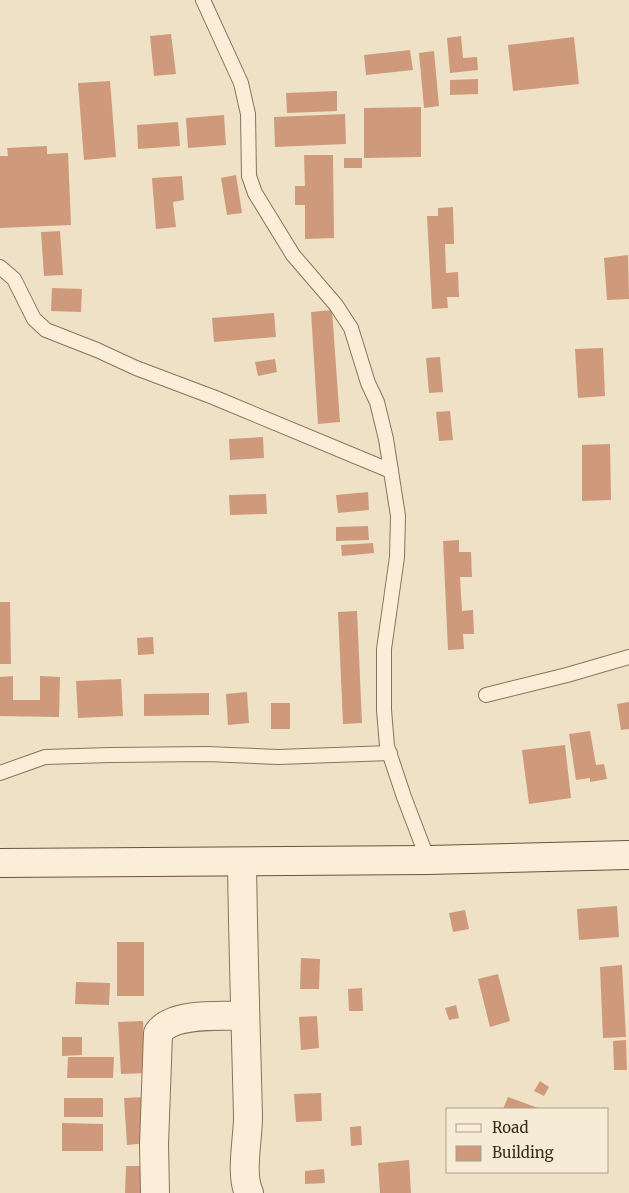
<svg xmlns="http://www.w3.org/2000/svg" width="629" height="1193" font-family="Merriweather,serif">
<rect width="100%" height="100%" fill="#efe1c6"/>
<g fill="#ce9a7b">
<polygon points="171,34 176,74 154,76 150,36"/>
<polygon points="461,36 463,58 477,57 478,70 450,73 447,38"/>
<polygon points="574,37 579,84 513,91 508,45"/>
<polygon points="410,50 413,70 366,75 364,55"/>
<polygon points="434,51 439,106 424,108 419,53"/>
<polygon points="478,79 478,94 450,95 450,80"/>
<polygon points="110,81 116,157 84,160 78,83"/>
<polygon points="337,91 337,111 287,113 286,93"/>
<polygon points="421,107 421,157 364,158 364,108"/>
<polygon points="345,114 346,144 275,147 274,117"/>
<polygon points="224,115 226,145 188,148 186,118"/>
<polygon points="178,122 180,146 138,149 137,125"/>
<polygon points="47,146 47,154 68,153 71,225 0,228 0,156 8,156 7,148"/>
<polygon points="304,155 333,155 334,238 305,239 305,205 295,205 295,186 305,186"/>
<rect x="344" y="158" width="18" height="10"/>
<polygon points="236,175 242,213 227,215 221,178"/>
<polygon points="182,176 184,200 173,202 176,227 156,229 152,178"/>
<polygon points="453,207 454,244 445,244 446,273 458,272 459,297 447,297 448,308 432,309 427,216 438,216 438,208"/>
<polygon points="60,231 63,275 44,276 41,232"/>
<polygon points="628,255 629,299 607,300 604,258"/>
<polygon points="52,288 82,289 81,312 51,311"/>
<polygon points="332,310 340,422 318,424 311,312"/>
<polygon points="274,313 276,337 214,342 212,318"/>
<polygon points="603,348 605,396 578,398 575,349"/>
<polygon points="440,357 443,392 429,393 426,358"/>
<polygon points="275,359 277,372 258,376 255,362"/>
<polygon points="450,411 453,440 439,441 436,412"/>
<polygon points="263,437 264,458 230,460 229,439"/>
<polygon points="610,444 611,500 582,501 582,445"/>
<polygon points="368,492 369,510 338,513 336,495"/>
<polygon points="266,494 267,514 230,515 229,495"/>
<polygon points="368,526 369,540 336,541 336,527"/>
<polygon points="459,540 459,552 471,552 472,577 460,577 462,611 473,610 474,634 463,634 464,649 448,650 443,541"/>
<polygon points="373,543 374,553 342,556 341,545"/>
<polygon points="0,602 10,602 11,664 0,664"/>
<polygon points="357,611 362,723 343,724 338,612"/>
<polygon points="153,637 154,654 138,655 137,638"/>
<polygon points="13,676 13,700 40,700 40,676 60,677 59,717 0,716 0,677"/>
<polygon points="121,679 123,716 78,718 76,681"/>
<polygon points="247,692 249,723 228,725 226,694"/>
<polygon points="209,693 209,715 144,716 144,694"/>
<polygon points="629,702 629,729 621,730 617,704"/>
<rect x="271" y="703" width="19" height="26"/>
<polygon points="590,731 596,765 604,764 607,779 590,782 590,778 576,780 569,734"/>
<polygon points="565,745 571,798 529,804 522,750"/>
<polygon points="617,906 619,937 579,940 577,909"/>
<polygon points="465,910 469,929 453,932 449,913"/>
<rect x="117" y="942" width="27" height="54"/>
<polygon points="301,958 320,959 319,989 300,989"/>
<polygon points="622,965 626,1037 603,1038 600,967"/>
<polygon points="498,974 510,1021 490,1027 478,979"/>
<polygon points="76,982 110,983 109,1005 75,1004"/>
<polygon points="362,988 363,1011 349,1011 348,989"/>
<polygon points="456,1005 459,1018 449,1020 445,1008"/>
<polygon points="317,1016 319,1048 301,1050 299,1017"/>
<polygon points="143,1021 146,1073 121,1074 118,1022"/>
<polygon points="62,1037 82,1037 82,1055 62,1056"/>
<polygon points="626,1040 627,1070 614,1070 613,1041"/>
<polygon points="68,1057 114,1057 113,1078 67,1078"/>
<polygon points="540,1081 549,1087 544,1096 534,1091"/>
<polygon points="321,1093 322,1121 296,1122 294,1094"/>
<polygon points="145,1097 148,1143 127,1145 124,1098"/>
<polygon points="508,1097 541,1109 503,1109"/>
<rect x="64" y="1098" width="39" height="19"/>
<polygon points="62,1123 103,1124 103,1151 62,1151"/>
<polygon points="361,1126 362,1145 351,1146 350,1127"/>
<polygon points="409,1160 411,1193 380,1193 378,1163"/>
<polygon points="126,1166 146,1166 146,1193 125,1193"/>
<polygon points="324,1169 325,1183 305,1184 305,1171"/>
</g>
<g fill="none" stroke-linecap="round" stroke-linejoin="round">
<defs>
<g id="lane">
<polyline points="203,0 241,83 248,114 249,176 255,193 293,255 336,305 351,328 368,383 377,402 386,439 398,516 397,557 384,649 384,710 387,746 404,797 428,860"/>
<polyline points="0,267 14,279 34,319 46,330 97,350 136,368 213,397 391,471"/>
<polyline points="486,695 567,675 629,657"/>
<polyline points="0,773 45,757 110,755 207,754 278,757 390,753"/>
</g>
<g id="street">
<path d="M 242,862 C 243,947 246,1032 248,1117 C 248,1139 240,1174 249,1193"/>
<path d="M 155,1193 L 154,1145 L 158,1033 C 172,1012 222,1016 245,1016"/>
</g>
<polyline id="secondary" points="0,863 428,860 629,855"/>
</defs>
<use href="#lane" stroke="#8b725b" stroke-width="16"/>
<use href="#street" stroke="#8b725b" stroke-width="30"/>
<use href="#secondary" stroke="#6d533e" stroke-width="30"/>
<use href="#lane" stroke="#faeed9" stroke-width="14"/>
<use href="#street" stroke="#faeed9" stroke-width="28"/>
<use href="#secondary" stroke="#faeed9" stroke-width="28"/>
</g>
<rect x="446" y="1108" width="162" height="65" fill="#f6ebd5" stroke="#ab9e8c"/>
<rect x="456" y="1124" width="25" height="8" fill="#faeed9" stroke="#ab9e8c"/>
<text x="492" y="1133" font-size="15" fill="#3b2b1f">Road</text>
<rect x="456" y="1146" width="25" height="15" fill="#ce9a7b" stroke="#ab9e8c"/>
<text x="492" y="1158" font-size="15" fill="#3b2b1f">Building</text>
</svg>
